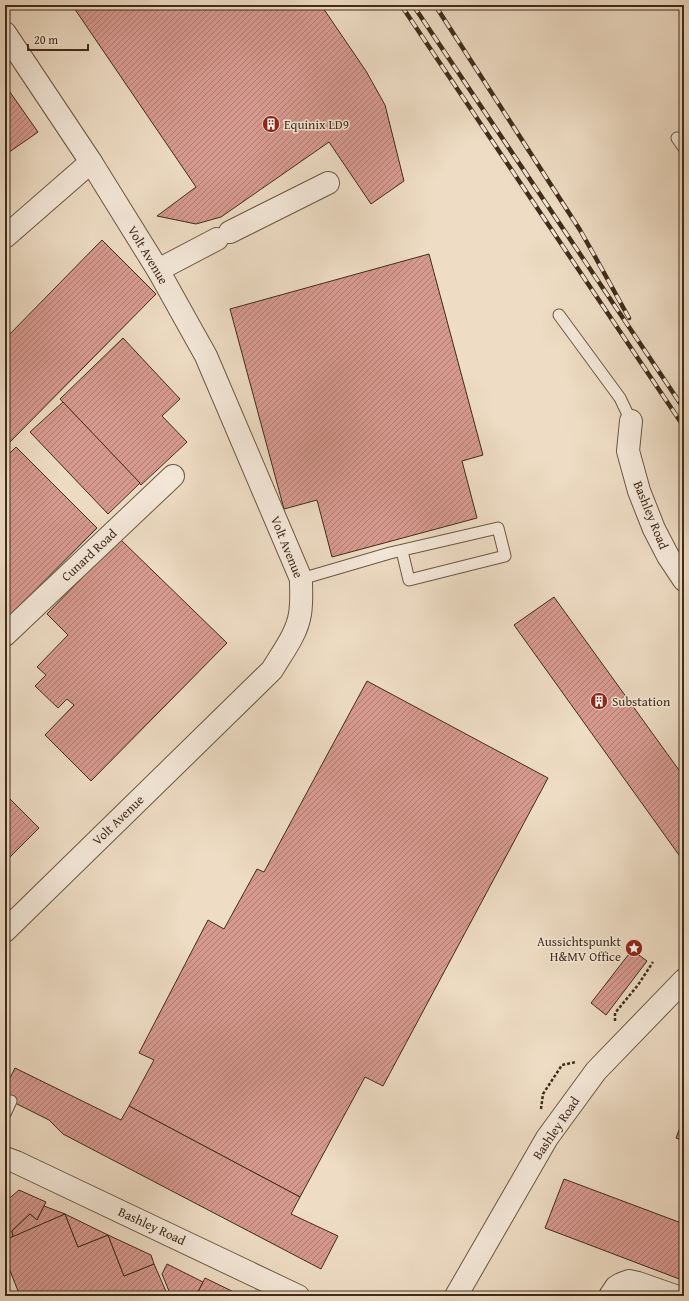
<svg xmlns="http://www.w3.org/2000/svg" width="689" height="1301" font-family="'Gentium Book Plus',serif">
<defs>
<pattern id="building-hatch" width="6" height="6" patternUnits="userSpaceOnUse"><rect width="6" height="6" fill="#d6998f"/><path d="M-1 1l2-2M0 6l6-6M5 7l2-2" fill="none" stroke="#af7d74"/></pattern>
</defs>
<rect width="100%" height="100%" fill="#eedcc4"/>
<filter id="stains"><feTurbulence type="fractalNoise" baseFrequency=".005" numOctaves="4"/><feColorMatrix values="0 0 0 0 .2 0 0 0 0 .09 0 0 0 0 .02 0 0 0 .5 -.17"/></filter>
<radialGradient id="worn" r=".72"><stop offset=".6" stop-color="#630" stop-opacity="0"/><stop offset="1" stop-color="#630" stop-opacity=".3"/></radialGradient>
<g fill="url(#building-hatch)" stroke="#412c1a">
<polygon points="72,5 321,5 366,71 385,105 404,181 371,204 329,142 221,217 196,224 157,216 196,187"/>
<polygon points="5,85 38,132 5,155"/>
<polygon points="102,240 156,294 9,443 5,439 5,339"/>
<polygon points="429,254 483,455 462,461 477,518 332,557 317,500 284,509 230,309"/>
<polygon points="123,338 180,399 162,416 187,442 141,485 60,399"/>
<polygon points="63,402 140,483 108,514 30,432"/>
<polygon points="16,447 97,528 5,621 5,458"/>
<polygon points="120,539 227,643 91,781 45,735 74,705 67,699 58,708 35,686 46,675 37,667 68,635 47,614"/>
<polygon points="554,597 684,777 684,862 514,625"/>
<polygon points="367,681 548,778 383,1086 365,1077 300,1197 129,1106 154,1060 139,1053 208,920 224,929 257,869 264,872"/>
<polygon points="5,794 39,828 5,862"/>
<polygon points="632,950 647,961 606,1015 591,1003"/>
<polygon points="15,1068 121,1120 129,1106 300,1197 291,1214 338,1236 321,1269 63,1134 49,1120 5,1098 5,1088"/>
<polygon points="684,1117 684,1141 676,1138"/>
<polygon points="564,1179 684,1224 684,1275 682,1280 545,1228"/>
<polygon points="19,1190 46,1202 37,1220 30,1214 12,1231 13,1237 5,1240 5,1202"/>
<polygon points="44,1206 65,1214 13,1237 12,1231 30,1214 37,1220"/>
<polygon points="65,1214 78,1247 108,1235 124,1276 154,1264 168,1296 20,1296 5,1258 5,1240"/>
<polygon points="65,1214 108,1235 78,1247"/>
<polygon points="108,1235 151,1255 154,1264 124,1276"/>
<polygon points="167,1264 203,1282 196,1296 171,1296 162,1274"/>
<polygon points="205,1278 242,1296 196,1296"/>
</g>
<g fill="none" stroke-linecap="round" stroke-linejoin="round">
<defs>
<g id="service">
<polyline points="677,138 684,148"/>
<polyline points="559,315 620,398 631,421"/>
<polyline points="301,579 390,553 498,528 505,556 409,580 402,551"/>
<polyline points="5,1114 11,1101"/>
</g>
<g id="minor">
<path d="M 5,33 L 91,162 L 158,270 L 206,356 L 301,579 C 301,590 302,602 300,614 C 297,634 282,653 272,670 L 5,931"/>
<polyline points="230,232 328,183"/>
<polyline points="5,237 91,162"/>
<polyline points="158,270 217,239"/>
<polyline points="631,421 628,451 639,491 654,529 668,556 684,580"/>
<polyline points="5,635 173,476"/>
<polyline points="5,1158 16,1162 298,1296"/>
<polyline points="456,1296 547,1138 596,1071 684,980"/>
<polyline points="610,1296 616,1287 621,1284 629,1281 638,1283 675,1296"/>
</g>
</defs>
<use href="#service" stroke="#6c5844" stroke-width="13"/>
<use href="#minor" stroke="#6c5844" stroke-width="24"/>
<g stroke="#412c1a" stroke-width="2.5" stroke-dasharray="3 2" stroke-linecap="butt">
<polyline points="615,1021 615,1013 638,985 653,962"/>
<polyline points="541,1109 543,1094 562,1065 576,1062"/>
</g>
<use href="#service" stroke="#f4e8d9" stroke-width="11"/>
<use href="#minor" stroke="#f4e8d9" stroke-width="22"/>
<defs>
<g id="rail">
<polyline points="401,5 684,427"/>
<polyline points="413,5 684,409"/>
<polyline points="435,5 580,230 593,253 629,318"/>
</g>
</defs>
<use href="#rail" stroke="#412c1a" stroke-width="4.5"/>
<use href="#rail" stroke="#f4e8d9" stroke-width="3" stroke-dasharray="9" stroke-linecap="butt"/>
</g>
<defs>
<symbol id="building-disc" viewBox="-11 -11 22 22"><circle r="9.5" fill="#8f2418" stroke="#f4e8d9"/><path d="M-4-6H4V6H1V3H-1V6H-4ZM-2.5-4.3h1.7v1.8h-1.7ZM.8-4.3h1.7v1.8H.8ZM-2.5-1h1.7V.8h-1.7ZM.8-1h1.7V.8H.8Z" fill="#fff"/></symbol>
<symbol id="sight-disc" viewBox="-11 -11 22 22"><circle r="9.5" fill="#8f2418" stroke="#f4e8d9"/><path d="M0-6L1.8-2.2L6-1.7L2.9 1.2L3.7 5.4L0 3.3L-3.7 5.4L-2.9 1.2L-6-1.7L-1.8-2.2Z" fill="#fff"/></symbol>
</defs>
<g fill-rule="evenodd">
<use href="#building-disc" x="261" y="114" width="20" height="20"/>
<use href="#building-disc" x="589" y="691" width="20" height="20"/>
<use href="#sight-disc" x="624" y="938" width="20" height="20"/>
</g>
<g text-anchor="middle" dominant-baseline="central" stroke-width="3" stroke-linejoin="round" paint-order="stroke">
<g font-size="13" fill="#412c1a" stroke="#f4e8d9" text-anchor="start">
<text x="284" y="124">Equinix LD9</text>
<text x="612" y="701">Substation</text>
<text x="621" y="941" text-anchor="end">Aussichtspunkt<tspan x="621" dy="15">H&amp;MV Office</tspan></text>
</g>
<g font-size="13" fill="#412c1a" stroke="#f4e8d9">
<text transform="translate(148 255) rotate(59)">Volt Avenue</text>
<text transform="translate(651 515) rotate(68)">Bashley Road</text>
<text transform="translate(287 547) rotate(68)">Volt Avenue</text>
<text transform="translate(89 555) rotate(-43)">Cunard Road</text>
<text transform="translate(118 820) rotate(-44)">Volt Avenue</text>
<text transform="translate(556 1128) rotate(-56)">Bashley Road</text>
<text transform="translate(152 1226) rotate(25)">Bashley Road</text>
</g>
</g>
<rect width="689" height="1301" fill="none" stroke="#eedcc4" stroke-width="20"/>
<rect x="6" y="6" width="677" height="1289" fill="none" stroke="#412c1a" stroke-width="2"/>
<rect x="10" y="10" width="669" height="1281" fill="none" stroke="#412c1a"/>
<path d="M28 44v6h60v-6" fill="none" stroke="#412c1a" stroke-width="2"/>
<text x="34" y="44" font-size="12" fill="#412c1a" stroke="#f4e8d9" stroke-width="3" paint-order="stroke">20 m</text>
<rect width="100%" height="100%" filter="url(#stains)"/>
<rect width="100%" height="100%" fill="url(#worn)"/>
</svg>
